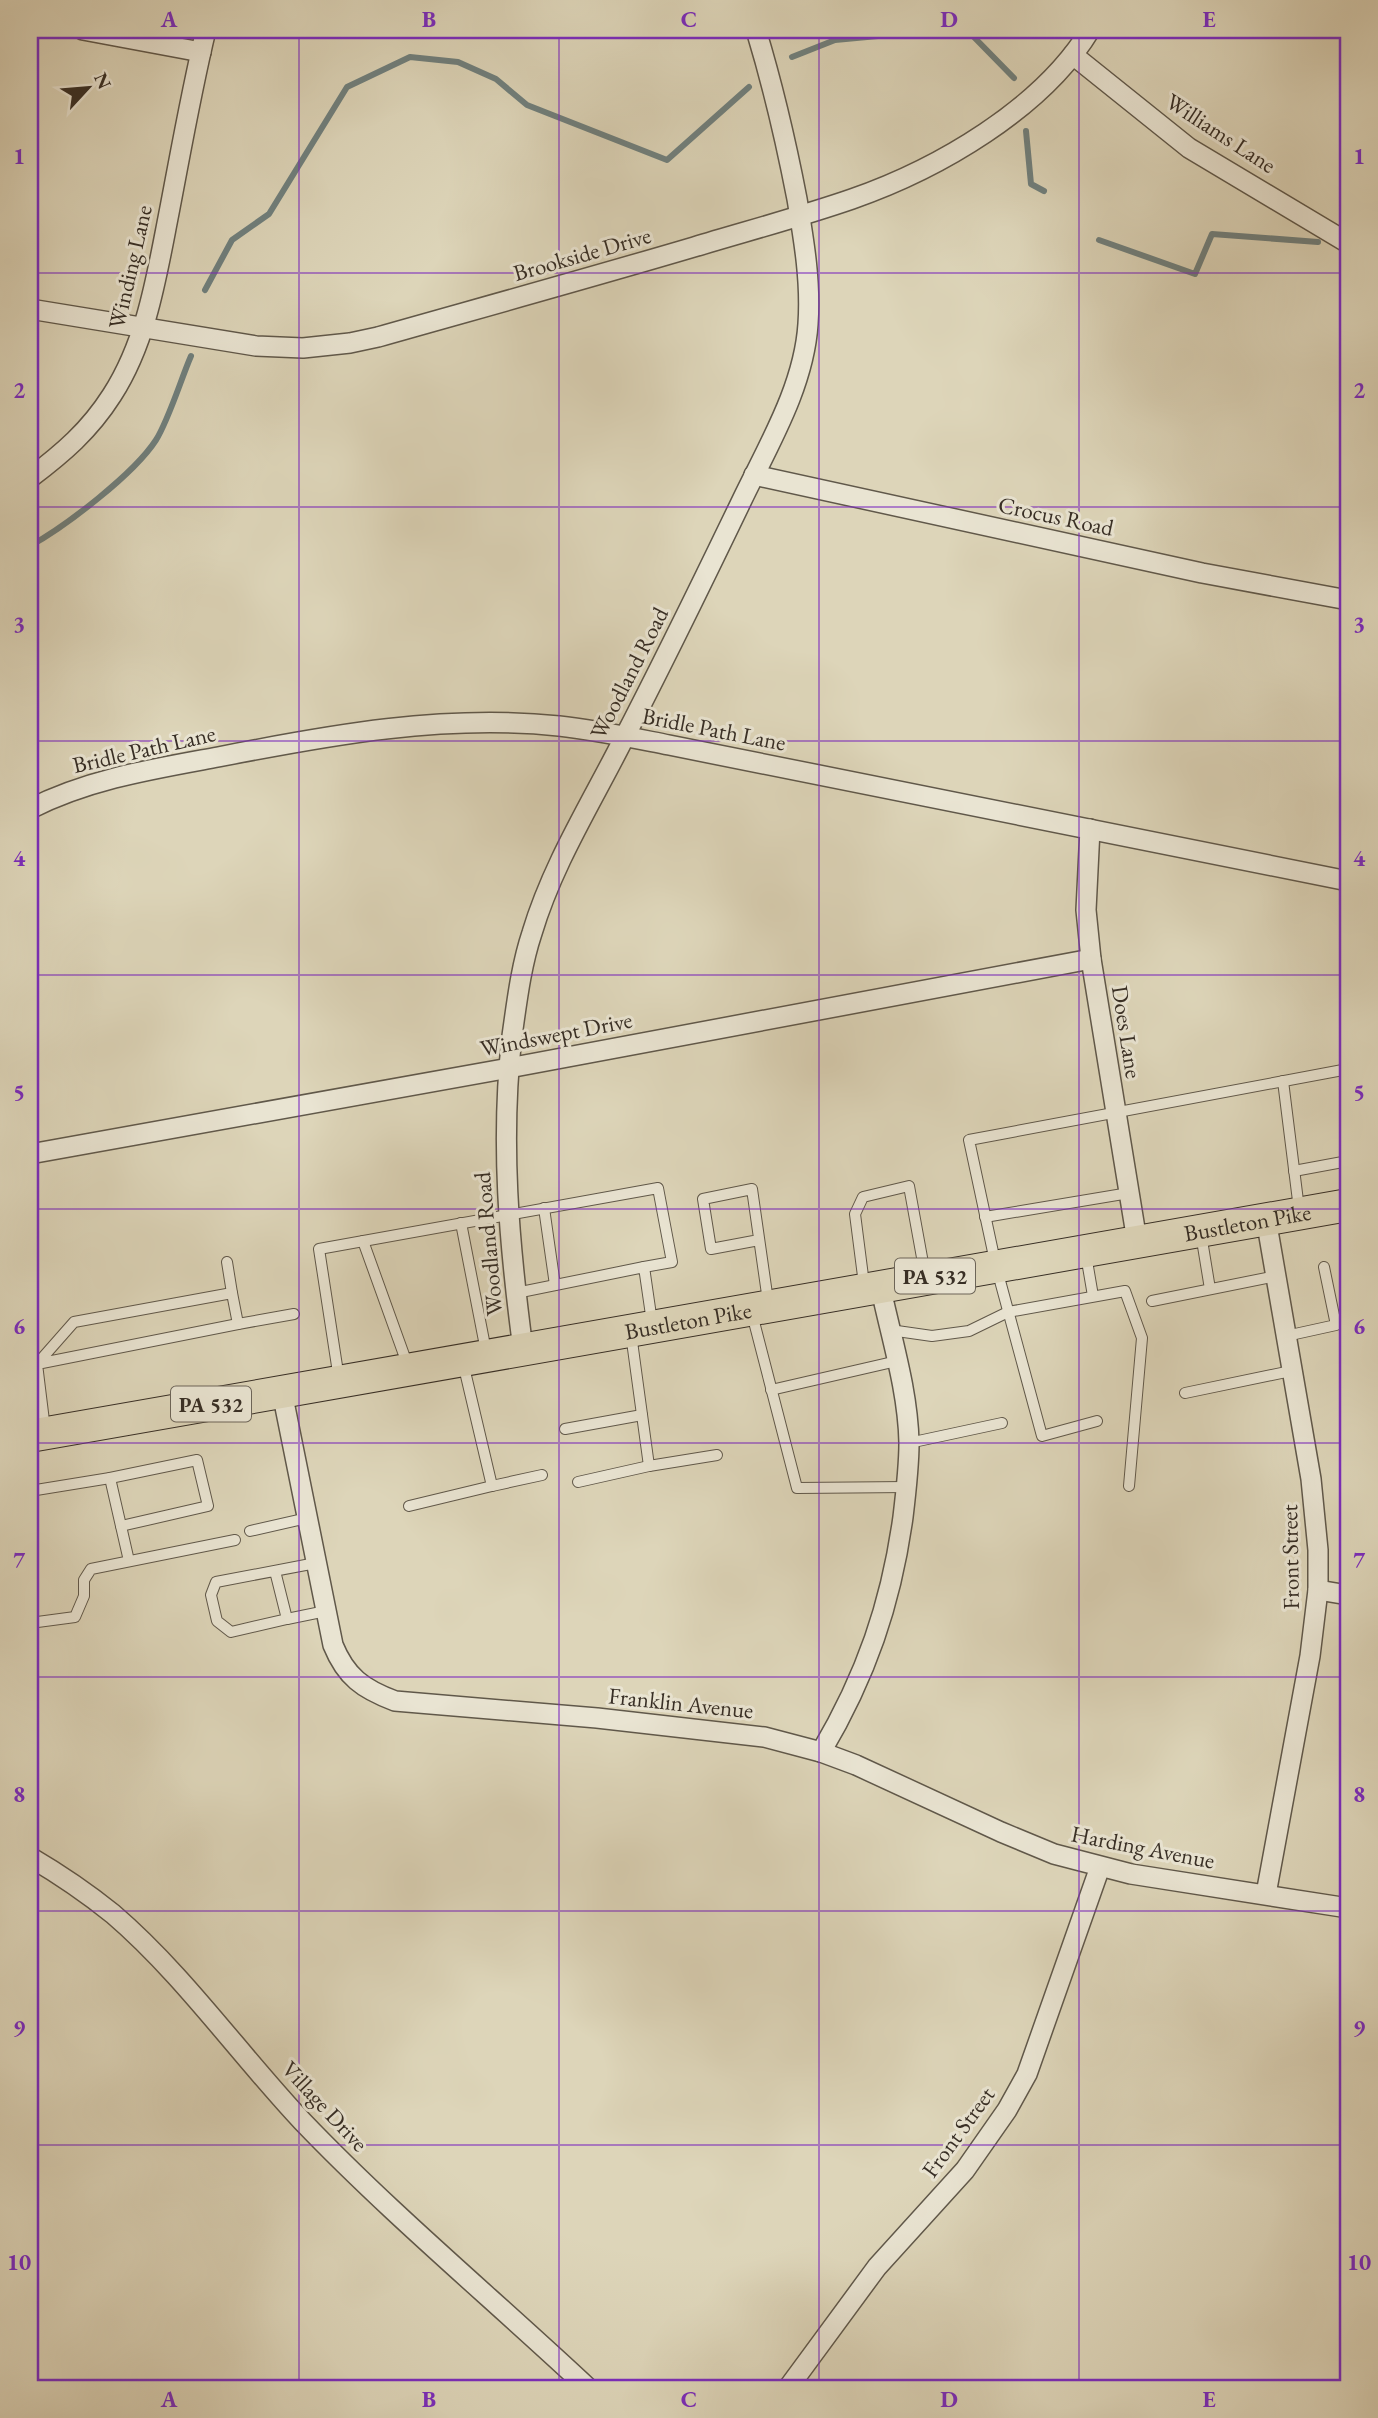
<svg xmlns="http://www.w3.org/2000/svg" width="1378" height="2418" font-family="'EB Garamond',serif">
<rect width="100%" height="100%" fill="#ddd5b9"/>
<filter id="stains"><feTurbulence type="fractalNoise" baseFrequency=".00286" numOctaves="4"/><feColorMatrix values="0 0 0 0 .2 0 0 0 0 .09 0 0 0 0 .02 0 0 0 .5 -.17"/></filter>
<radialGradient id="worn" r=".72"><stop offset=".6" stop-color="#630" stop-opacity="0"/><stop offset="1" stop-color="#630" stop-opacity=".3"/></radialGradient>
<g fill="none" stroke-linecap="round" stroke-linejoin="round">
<g stroke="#70807e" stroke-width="6">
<polyline points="967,30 1014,78"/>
<polyline points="792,57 835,40 878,36 883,30"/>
<polyline points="1026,131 1031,184 1044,191"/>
<polyline points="1099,240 1195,274 1212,234 1318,242"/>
<polyline points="205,290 232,240 269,214 347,87 410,57 458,62 496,79 527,105 667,160 749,87"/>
<path d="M 30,546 C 66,526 134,474 156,440 C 169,419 181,379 191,356"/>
</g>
<defs>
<g id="service">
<polyline points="1283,1081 1299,1209"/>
<polyline points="1294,1171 1348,1161"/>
<polyline points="544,1208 555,1285"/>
<polyline points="985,1217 1129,1193"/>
<polyline points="461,1223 486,1351"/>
<polyline points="1201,1234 1210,1289"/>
<polyline points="759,1240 711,1249 703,1199 752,1189 768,1301"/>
<polyline points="363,1241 408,1366"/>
<polyline points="1086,1255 1093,1296"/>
<polyline points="227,1262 232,1293"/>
<polyline points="864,1284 855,1214 863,1197 909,1186 925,1274"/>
<polyline points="516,1293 644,1267 652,1322"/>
<polyline points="1152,1301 1276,1276"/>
<polyline points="752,1314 797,1488 907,1487"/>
<polyline points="238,1324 294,1314"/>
<polyline points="890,1330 932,1336 969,1331 1008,1312 1125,1291 1142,1338 1129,1486"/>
<polyline points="631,1334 649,1466 717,1455"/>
<polyline points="1286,1336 1336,1325 1324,1267"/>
<polyline points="463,1363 492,1486 542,1475"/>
<polyline points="37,1364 74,1322 232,1293 238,1324 37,1364 45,1429"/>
<polyline points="339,1379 319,1249 658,1188 672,1262 644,1267"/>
<polyline points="771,1390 897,1361"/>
<polyline points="1185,1393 1291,1371"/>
<polyline points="1097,1421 1042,1436 996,1266 969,1140 1348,1069"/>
<polyline points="565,1429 642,1415"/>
<polyline points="909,1443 1002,1423"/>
<polyline points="110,1478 197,1460 208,1506 121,1526"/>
<polyline points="578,1482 649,1466"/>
<polyline points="30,1491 110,1478 129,1561"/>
<polyline points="409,1506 492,1486"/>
<polyline points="250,1531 307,1518"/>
<polyline points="275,1571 287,1619 231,1632 217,1621 211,1595 216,1582 316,1563"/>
<polyline points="287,1619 326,1611"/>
<polyline points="30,1623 75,1617 84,1596 84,1580 91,1569 235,1540"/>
</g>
<g id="minor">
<polyline points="83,30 201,52"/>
<polyline points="1073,55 1189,148 1348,243"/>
<path d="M 30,309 L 256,346 L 303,348 L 350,343 L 378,337 C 484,307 589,278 694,247 C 747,231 800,217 852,199 C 938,169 1042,109 1090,30"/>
<polyline points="754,475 1202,573 1348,600"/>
<path d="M 30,478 C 63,453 89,431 112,395 C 146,342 156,280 168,218 C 180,156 191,92 206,30"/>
<path d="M 30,809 C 89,779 153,769 218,757 C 330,735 444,714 559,726 C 596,730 633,738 669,745 L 1348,881"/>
<polyline points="1090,829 1086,910 1091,959 1137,1241"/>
<polyline points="30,1154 509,1068 1091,959"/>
<polyline points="1266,1219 1311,1479 1318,1550 1318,1590 1310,1656 1266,1894"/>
<path d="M 523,1349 C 509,1243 500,1142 512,1036 C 517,1001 521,966 532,933 C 552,866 590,805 621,744 C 663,663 703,581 742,500 C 769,444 804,386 808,324 C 811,282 804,241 797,199 C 786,142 773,86 756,30"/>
<path d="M 282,1392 L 333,1645 C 346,1677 363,1689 395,1701 L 597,1718 L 764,1737 L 821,1752 L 856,1765 L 1001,1832 L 1054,1854 L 1131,1874 L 1348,1908"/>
<polyline points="1318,1590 1348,1595"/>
<path d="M 821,1752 C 866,1676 891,1604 903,1517 C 906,1492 909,1467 909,1443 C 908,1390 891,1337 880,1285"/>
<path d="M 30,1857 C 59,1874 87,1893 113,1914 C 183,1974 239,2054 302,2121 C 392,2215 493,2299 588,2388"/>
<polyline points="788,2388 877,2267 965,2170 1007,2110 1027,2074 1100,1867"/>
</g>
<g id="primary">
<path id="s1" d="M 30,1436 L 1348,1205"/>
</g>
</defs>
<use href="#service" stroke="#60584a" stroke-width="12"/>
<use href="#minor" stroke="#60584a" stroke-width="22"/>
<use href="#primary" stroke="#372e25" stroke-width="34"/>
<use href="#service" stroke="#e9e4d2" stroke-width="10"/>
<use href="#minor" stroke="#e9e4d2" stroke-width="19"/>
<use href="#primary" stroke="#ddd5b9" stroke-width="32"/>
</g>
<path fill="none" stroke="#7b2cbf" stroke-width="2" stroke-opacity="0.55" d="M 299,30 L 299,2388M 559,30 L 559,2388M 819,30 L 819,2388M 1079,30 L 1079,2388M 30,273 L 1348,273M 30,507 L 1348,507M 30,741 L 1348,741M 30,975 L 1348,975M 30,1209 L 1348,1209M 30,1443 L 1348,1443M 30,1677 L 1348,1677M 30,1911 L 1348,1911M 30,2145 L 1348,2145"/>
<g text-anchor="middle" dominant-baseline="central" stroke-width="6" stroke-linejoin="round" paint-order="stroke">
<g fill="#e9e4d2" stroke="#6c6559" stroke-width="2">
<rect x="895" y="1258.5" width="80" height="35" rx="5"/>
<rect x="171" y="1386.5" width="80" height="35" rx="5"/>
</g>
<g font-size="21" font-weight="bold" fill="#372e25">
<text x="935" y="1276">PA 532</text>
<text x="211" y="1404">PA 532</text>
</g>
<g font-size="23" fill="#372e25" stroke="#e9e4d2">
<text transform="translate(1221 133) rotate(33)">Williams Lane</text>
<text transform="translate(582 254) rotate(-16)">Brookside Drive</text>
<text transform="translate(130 267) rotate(-77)">Winding Lane</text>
<text transform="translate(1056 516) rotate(12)">Crocus Road</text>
<text transform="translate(629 673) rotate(-63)">Woodland Road</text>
<text transform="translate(714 729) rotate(11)">Bridle Path Lane</text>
<text transform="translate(144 749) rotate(-13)">Bridle Path Lane</text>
<text transform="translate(1127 1032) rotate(81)">Does Lane</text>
<text transform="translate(556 1034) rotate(-11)">Windswept Drive</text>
<text stroke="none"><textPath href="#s1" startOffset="1236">Bustleton Pike</textPath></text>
<text transform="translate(488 1244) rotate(-95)">Woodland Road</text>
<text stroke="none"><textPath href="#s1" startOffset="668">Bustleton Pike</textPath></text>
<text transform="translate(1290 1557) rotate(-91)">Front Street</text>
<text transform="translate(681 1703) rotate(6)">Franklin Avenue</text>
<text transform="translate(1143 1847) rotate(11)">Harding Avenue</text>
<text transform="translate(325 2106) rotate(47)">Village Drive</text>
<text transform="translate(958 2132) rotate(-54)">Front Street</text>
</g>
</g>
<rect width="1378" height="2418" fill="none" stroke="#ddd5b9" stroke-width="77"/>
<g transform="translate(88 88) rotate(64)" stroke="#e9e4d2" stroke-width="5" paint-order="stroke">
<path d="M0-5L12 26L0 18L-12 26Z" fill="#372e25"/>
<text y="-10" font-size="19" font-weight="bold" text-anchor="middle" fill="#372e25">N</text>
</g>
<rect x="38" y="38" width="1302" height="2342" fill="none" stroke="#7b2cbf" stroke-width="2.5"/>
<g font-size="23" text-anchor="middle" font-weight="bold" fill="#7b2cbf">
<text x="169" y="27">A</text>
<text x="429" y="27">B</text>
<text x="689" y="27">C</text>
<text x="949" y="27">D</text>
<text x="1209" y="27">E</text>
<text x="19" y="164">1</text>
<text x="1359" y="164">1</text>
<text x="19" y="398">2</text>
<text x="1359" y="398">2</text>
<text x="19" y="632">3</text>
<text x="1359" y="632">3</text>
<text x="19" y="866">4</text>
<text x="1359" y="866">4</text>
<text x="19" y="1100">5</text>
<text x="1359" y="1100">5</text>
<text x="19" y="1334">6</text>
<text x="1359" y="1334">6</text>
<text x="19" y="1568">7</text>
<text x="1359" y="1568">7</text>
<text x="19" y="1802">8</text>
<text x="1359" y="1802">8</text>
<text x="19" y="2036">9</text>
<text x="1359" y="2036">9</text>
<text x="19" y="2270">10</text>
<text x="1359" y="2270">10</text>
<text x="169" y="2407">A</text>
<text x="429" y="2407">B</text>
<text x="689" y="2407">C</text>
<text x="949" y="2407">D</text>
<text x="1209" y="2407">E</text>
</g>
<rect width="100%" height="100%" filter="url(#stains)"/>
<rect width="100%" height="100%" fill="url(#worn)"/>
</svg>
